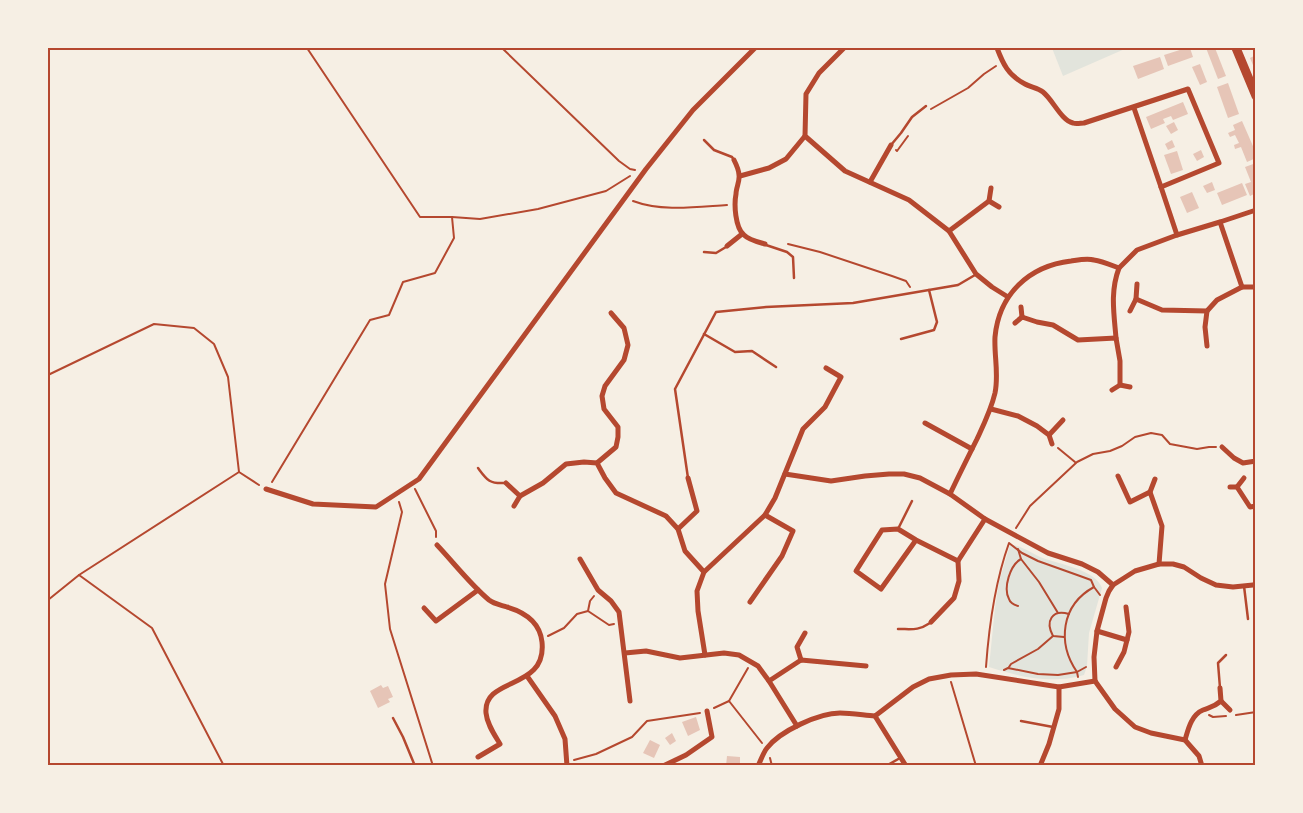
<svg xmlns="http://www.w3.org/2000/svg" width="1303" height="813" font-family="Georgia,serif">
<rect width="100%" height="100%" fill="#f6efe4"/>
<g fill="#e2e4dc">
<polygon points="1052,48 1127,48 1063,76"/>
<path d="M 1010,545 C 1022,545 1032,554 1043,558 C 1059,564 1096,570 1102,588 L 1089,633 L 1087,666 L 1084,675 C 1076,677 1068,679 1060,679 C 1036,681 1011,674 989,667 L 995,608 L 999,582 Z"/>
</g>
<g fill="#e6c5b7">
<polygon points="1186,48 1190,48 1193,57 1168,66 1164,55"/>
<polygon points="1206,48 1215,48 1226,76 1218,79"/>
<polygon points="1256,55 1256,70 1255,70 1250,58"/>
<polygon points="1160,57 1164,69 1138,79 1133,66"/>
<polygon points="1200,64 1207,82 1200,85 1192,67"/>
<polygon points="1228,83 1239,114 1228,118 1217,87"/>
<polygon points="1183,102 1188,114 1173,120 1171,116 1163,119 1165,123 1151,129 1146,117"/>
<polygon points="1242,121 1256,153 1256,158 1247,162 1241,147 1235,149 1234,145 1239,143 1235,135 1230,137 1228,133 1235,130 1233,125"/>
<polygon points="1174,122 1178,130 1171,134 1166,126"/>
<polygon points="1172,140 1175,147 1168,150 1165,144"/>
<polygon points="1201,150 1204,157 1197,161 1193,154"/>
<polygon points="1177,151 1183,170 1171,174 1164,155"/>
<polygon points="1256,163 1256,193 1250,196 1245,184 1251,182 1245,167"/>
<polygon points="1212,182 1215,190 1207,193 1203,186"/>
<polygon points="1242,183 1247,195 1222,205 1217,193"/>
<polygon points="1192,192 1199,208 1187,213 1180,197"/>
<polygon points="381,685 383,688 388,686 393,697 388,699 390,702 378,708 370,691"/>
<polygon points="696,717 700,730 688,736 682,722"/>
<polygon points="672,733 676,741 670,745 665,738"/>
<polygon points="650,740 660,745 654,758 643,753"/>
<polygon points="727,756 740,757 740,766 726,766"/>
</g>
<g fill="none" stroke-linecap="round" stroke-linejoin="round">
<g stroke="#b5482f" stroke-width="2">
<polyline points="307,48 420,217 452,217 480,219 538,209 606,191 630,176"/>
<polyline points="502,48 619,161 630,169 635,170"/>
<polyline points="931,109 968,88 984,74 996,66"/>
<polyline points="896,150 897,151 908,136"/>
<path d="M 633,201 C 662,212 696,207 727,205"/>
<polyline points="788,244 820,252 892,276 906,281 910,287"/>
<polyline points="48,375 154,324 194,328 214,344 228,377 239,472"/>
<polyline points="1058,448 1075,462"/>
<polyline points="272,482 370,320 389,315 403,282 435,273 454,238 452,217"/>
<polyline points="415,489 436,531 436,537"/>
<polyline points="399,502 402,512 385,584 390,629 433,766"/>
<polyline points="1016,528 1030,506 1077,462 1093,454 1110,451 1122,446 1135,437 1151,433 1162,435 1170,444 1197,449 1209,447 1216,447"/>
<path d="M 1018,549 L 1021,559 C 1010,565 1003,588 1009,599 C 1010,603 1015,605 1018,606"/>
<polyline points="1021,559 1039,582 1058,613"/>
<polyline points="48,600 79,575"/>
<polyline points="588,611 609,625 614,624"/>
<polyline points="548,636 564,628 577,614 588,611 590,601 594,596"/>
<path d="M 1064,637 L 1053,636 C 1045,621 1052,609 1069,614"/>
<path d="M 986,667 C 989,625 995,582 1009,543 L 1022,553 L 1038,561 L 1080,576 L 1091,580 L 1094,587"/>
<polyline points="1009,667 1011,664 1038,649 1053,636"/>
<path d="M 1086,667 L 1077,672 C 1057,643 1061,605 1094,587 L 1100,595"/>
<polyline points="1004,670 1008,668 1038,674 1058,675 1077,672 1078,677"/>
<polyline points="951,682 976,766"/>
<polyline points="729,701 748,668"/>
<polyline points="714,708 729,701 762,743"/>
<polyline points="1209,715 1213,717 1226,716"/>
<polyline points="1236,715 1256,712"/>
<polyline points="770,758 772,766"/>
<polyline points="574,760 596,754 632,737 647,721 700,713"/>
<polyline points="224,766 152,628 79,575 239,472 259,485"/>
</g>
<g stroke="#b5482f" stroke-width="2.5">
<polyline points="704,140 714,150 732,157 734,160"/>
<polyline points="891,145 901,133 912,117 926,106"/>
<polyline points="766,245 787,252 793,257 794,278"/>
<polyline points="704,252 716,253 726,247"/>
<polyline points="704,334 735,352 752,351 776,367"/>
<polyline points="901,339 934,330 937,322 929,290"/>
<path d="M 478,468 C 487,480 489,484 505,483"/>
<polyline points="688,478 675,389 716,312 766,307 853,303 958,285 975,275"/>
<polyline points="898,529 912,501"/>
<polyline points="1244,586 1248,619"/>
<path d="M 898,629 C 912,629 918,631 930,623"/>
<polyline points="1220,688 1218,663 1226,655"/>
<polyline points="393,718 403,737 415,766"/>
<polyline points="1021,721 1053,727"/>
<polyline points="886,766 900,758"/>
</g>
<g stroke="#b5482f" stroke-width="5">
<polyline points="844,48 819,73 806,94 805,136 845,171 909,200 949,231 976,274 992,287 1008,297"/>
<path d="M 997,48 C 1003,64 1008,75 1025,84 C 1030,87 1038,88 1043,92 C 1053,100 1061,120 1073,123 C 1076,124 1081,123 1084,123 L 1188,89 L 1219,163 L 1161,187"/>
<polyline points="1134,108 1161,187 1177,235"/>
<path d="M 734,160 C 736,164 739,170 739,175 C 740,181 736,188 736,194 C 734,204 735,228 744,235 C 749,240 758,242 765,244"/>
<polyline points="740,176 769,168 786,159 805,136"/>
<polyline points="870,182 891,145"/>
<polyline points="991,188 989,201 999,207"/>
<polyline points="949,231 989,201"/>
<polyline points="727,246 742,234"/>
<polyline points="1119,268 1137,250 1177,235 1220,222 1256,210"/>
<polyline points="1242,287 1256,287"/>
<polyline points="1136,299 1162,310 1207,311 1217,300 1242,287 1220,222"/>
<polyline points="1021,307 1022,317"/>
<polyline points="1130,311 1136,299 1137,284"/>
<polyline points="1022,317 1037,322 1053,325 1078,340 1116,338 1120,361 1120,385"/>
<polyline points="1015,323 1022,317"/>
<polyline points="1207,346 1205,327 1207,311"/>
<polyline points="1112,390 1120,385 1130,387"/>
<polyline points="991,409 1018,416 1037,426 1049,435 1052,444"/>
<polyline points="925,423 972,449"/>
<polyline points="1049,435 1063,420"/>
<polyline points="1222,447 1234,458 1243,463 1256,461"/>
<polyline points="597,463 616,447 618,437 618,427 604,409 602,396 605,386 624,360 628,345 624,328 611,313"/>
<polyline points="785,474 831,481 865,476 889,474 904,474 920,478 950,494 985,519 1048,553 1082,564 1098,572 1113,585"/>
<polyline points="1118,476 1130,502 1150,492 1162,526 1159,564"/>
<polyline points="506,483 520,496 543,483 566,464 584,462 597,463 605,478 616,493 666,516 678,529 685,551 704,572"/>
<polyline points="1230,487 1237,487 1250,507 1256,506"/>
<polyline points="1237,487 1244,478"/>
<polyline points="266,489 313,504 376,507 419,479 646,169 693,110 755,48"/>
<polyline points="1150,492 1155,479"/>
<path d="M 950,494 C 959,475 968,457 977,439 C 984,424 991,410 995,393 C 999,374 994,356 995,337 C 999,294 1029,266 1071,261 C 1078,260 1087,258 1094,260 C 1102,261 1111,265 1119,268 C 1110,292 1114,313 1116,338"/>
<polyline points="514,506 520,496"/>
<polyline points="678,529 697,511 688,478"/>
<polyline points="916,540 881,589 856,571 882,530 898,529 916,540 958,561"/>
<path d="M 437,545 C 454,563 470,584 489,600 C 494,604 501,605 507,607 C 524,612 540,622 542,642 C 547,691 483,676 486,713 C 487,724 494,734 500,744 L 478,757"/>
<polyline points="580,559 598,590 611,601 619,612 630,701"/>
<polyline points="750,602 782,556 793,531 765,515"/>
<polyline points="424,608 436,621 478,590"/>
<polyline points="931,622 954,598 959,581 958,561 985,519"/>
<polyline points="1097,631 1127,640"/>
<polyline points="625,653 646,651 680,658 724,653 739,655 758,666 769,681 797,726"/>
<polyline points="705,655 698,611 697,591 704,572 765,515 775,498 803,429 825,407 841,377 826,368"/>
<polyline points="801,660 797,647 805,633"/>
<polyline points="1116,667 1124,652 1129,632 1126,607"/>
<polyline points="527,676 555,716 565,739 567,766"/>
<polyline points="769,681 801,660 866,666"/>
<polyline points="1095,681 1094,657 1097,631 1106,598 1109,591 1113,585 1135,571 1159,564 1173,564 1184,567 1201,578 1216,585 1233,587 1253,585 1256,584"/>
<polyline points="1095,681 1115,709 1135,727 1151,733 1185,740 1199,756 1202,766"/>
<polyline points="1221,701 1230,710"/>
<polyline points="875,716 906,766"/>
<path d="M 1185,740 C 1188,730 1191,715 1203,710 C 1211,707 1214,707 1221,701 L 1220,688"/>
<polyline points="663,766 686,755 712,737 707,711"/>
<path d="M 758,766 C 761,760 763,753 767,748 C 780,731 819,713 840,713 C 851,713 863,715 875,716 L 913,687 L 929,679 L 951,675 L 976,674 L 1059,687 L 1095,681"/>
<polyline points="1040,766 1049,744 1059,709 1059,687"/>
</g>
<polyline stroke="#b5482f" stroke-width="9" points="1236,48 1256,96"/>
</g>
<rect width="1303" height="813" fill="none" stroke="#f6efe4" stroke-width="98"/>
<rect x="49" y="49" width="1205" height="715" fill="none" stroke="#b5482f" stroke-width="2"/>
</svg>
